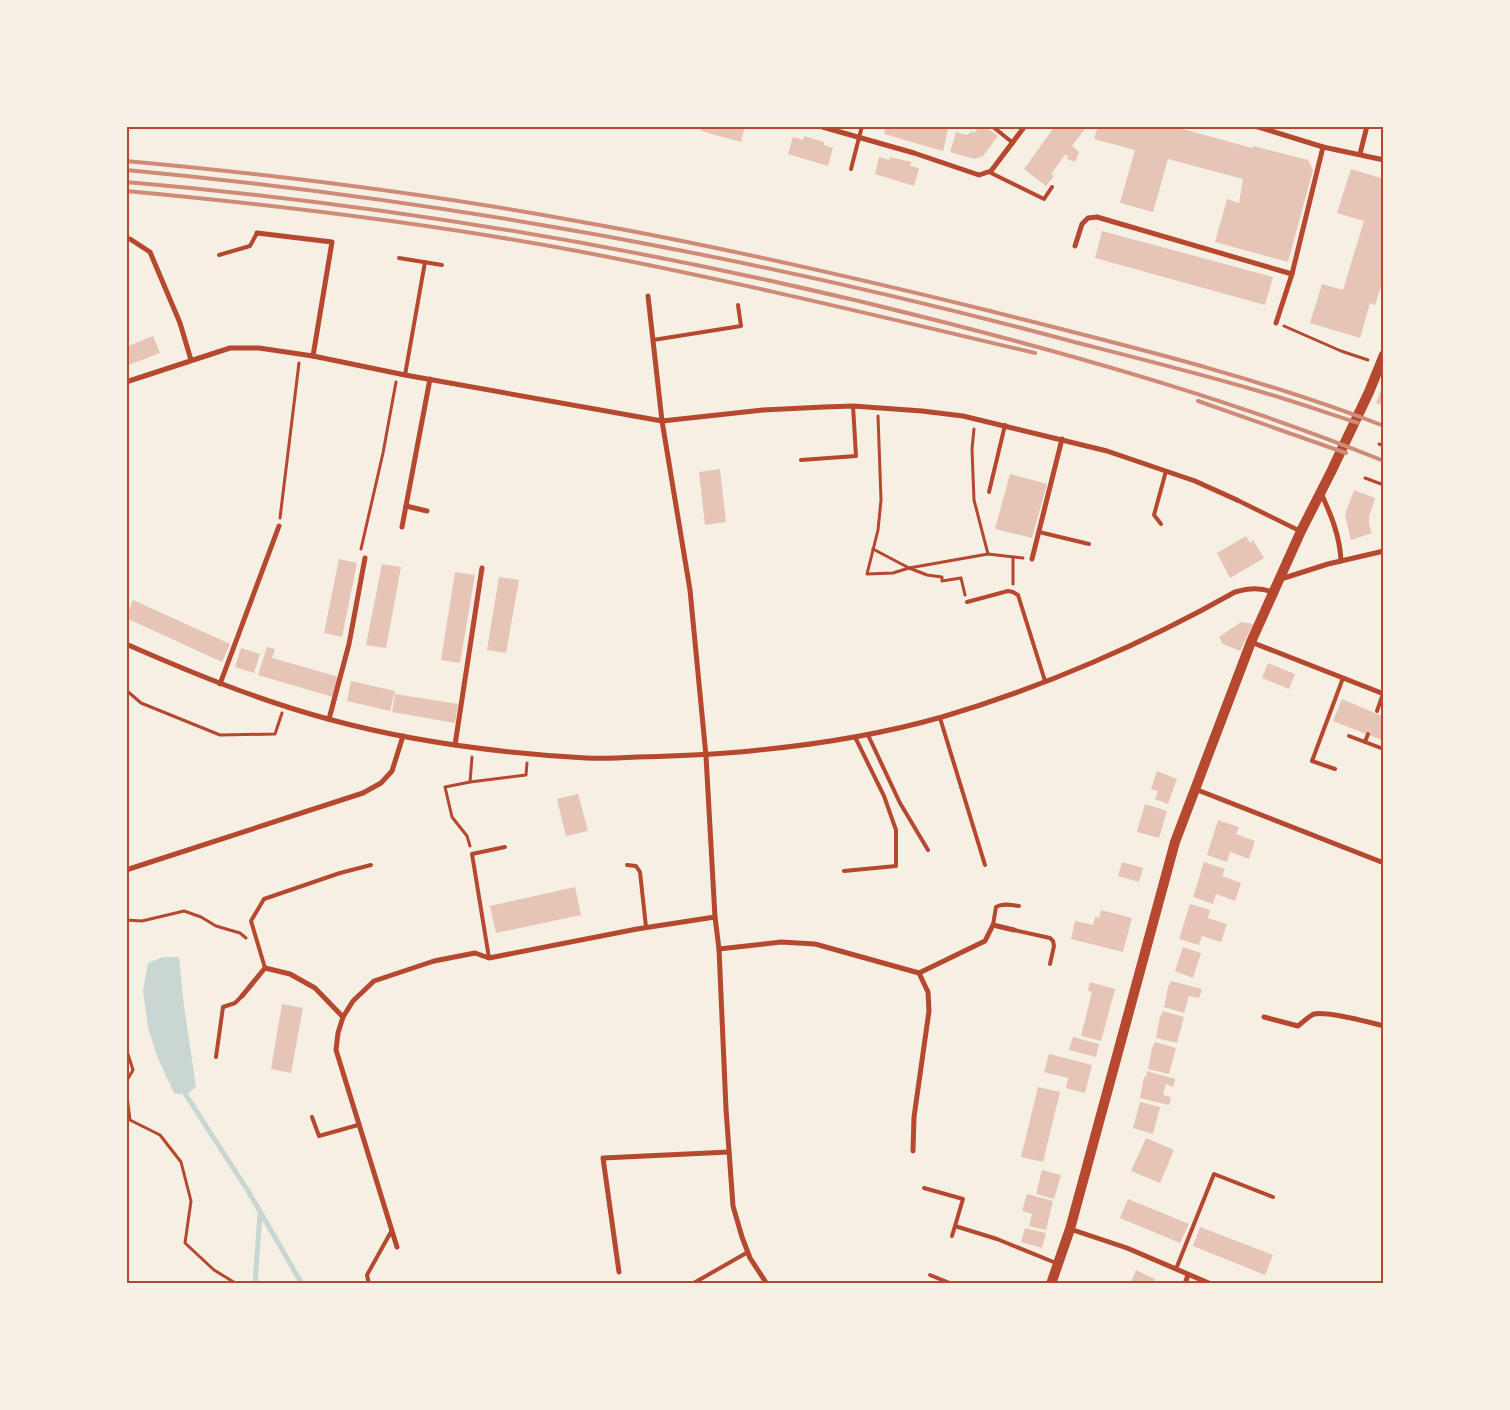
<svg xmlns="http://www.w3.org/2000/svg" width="1510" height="1410" font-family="'Noto Sans',sans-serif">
<rect width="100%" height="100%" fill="#f6efe4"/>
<polygon fill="#c9d6d2" points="163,957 179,957 184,1006 196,1087 186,1095 174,1093 157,1056 148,1027 143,991 148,963"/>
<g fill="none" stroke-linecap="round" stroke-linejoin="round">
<g stroke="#c9d6d2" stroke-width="5">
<polyline points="186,1095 248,1191 302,1284"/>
<polyline points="255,1284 260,1214"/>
</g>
</g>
<g fill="#e6c5b7">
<polygon points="702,126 745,126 741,142 701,131"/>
<polygon points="886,126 937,126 948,129 943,151 884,134"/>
<polygon points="979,126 984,126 998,136 983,156 974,159 950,152 956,132 967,135 972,131 974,133"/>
<polygon points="1055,126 1087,126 1072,146 1079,152 1075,162 1067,159 1068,156 1065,155 1051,174 1054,176 1046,186 1024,169"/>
<polygon points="1098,126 1172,126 1252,148 1254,146 1308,160 1313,170 1288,262 1215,242 1227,199 1239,203 1243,179 1168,159 1153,212 1120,203 1135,150 1094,139"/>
<polygon points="804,136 824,142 824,145 833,148 828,166 788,154 793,137 803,140"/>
<polygon points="879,157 889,160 890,157 911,162 910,166 919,168 914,186 875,174"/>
<polygon points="1351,169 1384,179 1384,277 1375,305 1370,303 1360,338 1310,323 1322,284 1343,290 1364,221 1337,213"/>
<polygon points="1102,231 1273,277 1265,305 1095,258"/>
<polygon points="153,336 160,353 126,366 126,347"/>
<polygon points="1382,388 1384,389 1384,406 1376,403"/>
<polygon points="720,469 726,522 705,525 699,472"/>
<polygon points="1010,474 1047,484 1032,538 995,529"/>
<polygon points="1354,490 1375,498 1369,517 1369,524 1372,533 1351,540 1345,515"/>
<polygon points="1246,536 1250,543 1253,540 1264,558 1230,578 1217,553"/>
<polygon points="339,559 357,563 342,637 324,633"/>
<polygon points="382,564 401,567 386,648 366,645"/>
<polygon points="455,572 475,575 460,663 441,660"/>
<polygon points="499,577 519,580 506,653 487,650"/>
<polygon points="133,600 230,644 222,662 126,618"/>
<polygon points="1241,622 1253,624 1240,651 1223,644 1219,637"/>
<polygon points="267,647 275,649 272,658 339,677 333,697 258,675"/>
<polygon points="241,648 260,654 254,673 235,667"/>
<polygon points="1268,663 1295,674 1289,689 1262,678"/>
<polygon points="351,681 395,691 390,711 347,701"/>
<polygon points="395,694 458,704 455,723 392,712"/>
<polygon points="1342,699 1384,717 1384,741 1333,721"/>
<polygon points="1157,771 1177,779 1168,804 1155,799 1158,791 1151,789"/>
<polygon points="578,794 588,831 566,836 557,799"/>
<polygon points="1145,804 1167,811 1159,838 1137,832"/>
<polygon points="1218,820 1239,827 1236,834 1255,841 1249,859 1230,852 1227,862 1207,855"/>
<polygon points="1122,862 1143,868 1139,882 1118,876"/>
<polygon points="1204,862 1225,869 1222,876 1241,883 1235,901 1216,894 1213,904 1193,897"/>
<polygon points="575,887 581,915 496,933 490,906"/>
<polygon points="1190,904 1210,910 1208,918 1227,924 1221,942 1202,936 1199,945 1179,939"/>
<polygon points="1101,910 1132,918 1123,952 1071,939 1075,921 1093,925 1095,917 1099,918"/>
<polygon points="1183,947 1201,953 1193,978 1175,971"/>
<polygon points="1171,981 1202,989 1199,998 1189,996 1184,1013 1164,1007 1168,987"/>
<polygon points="1090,982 1115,989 1101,1041 1081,1036 1092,992 1088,991"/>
<polygon points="282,1004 303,1008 291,1073 271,1069"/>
<polygon points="1163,1011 1184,1017 1177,1043 1156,1038 1160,1017"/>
<polygon points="1073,1037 1099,1044 1096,1057 1069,1050"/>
<polygon points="1155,1042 1176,1048 1169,1074 1148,1069 1152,1048"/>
<polygon points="1049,1054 1092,1065 1085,1093 1066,1088 1068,1078 1044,1072"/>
<polygon points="1147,1071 1175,1079 1173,1087 1166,1084 1163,1095 1171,1097 1169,1105 1140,1098 1144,1077 1146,1077"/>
<polygon points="1038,1087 1060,1092 1043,1162 1021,1157"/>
<polygon points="1140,1102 1160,1107 1153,1134 1133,1128"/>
<polygon points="1146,1138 1174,1150 1160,1183 1131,1171"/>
<polygon points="1042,1170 1061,1175 1054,1199 1036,1194"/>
<polygon points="1027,1194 1053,1201 1046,1230 1029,1226 1032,1214 1022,1211"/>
<polygon points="1128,1199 1189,1224 1180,1243 1120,1218"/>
<polygon points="1200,1227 1273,1255 1265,1275 1193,1246"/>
<polygon points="1025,1228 1046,1233 1042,1248 1021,1242"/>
<polygon points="1136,1270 1155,1279 1153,1284 1130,1284"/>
</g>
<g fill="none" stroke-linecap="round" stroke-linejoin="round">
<g stroke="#b5482f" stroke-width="3">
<polyline points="1284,326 1341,351 1368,360"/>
<polyline points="878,416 881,500 878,530 867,574 893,573 909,568 927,575 942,577 942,581 961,578 965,595"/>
<polyline points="974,429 972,449 974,500 988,554"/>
<polyline points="1379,444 1384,446"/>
<polyline points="1365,478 1384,485"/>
<polyline points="280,518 299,363"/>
<polyline points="361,549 383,453 396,382"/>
<polyline points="873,549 909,568 988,554 1023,558"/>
<polyline points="1013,557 1013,584"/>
<polyline points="126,690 141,703 220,735 275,734 282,713"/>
<polyline points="470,782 526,775 527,763"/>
<polyline points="470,846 467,836 452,817 445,787 470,782 472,757"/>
<polyline points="126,920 142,921 184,911 201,917 216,926 240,933 246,938"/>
<polyline points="126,1048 133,1070 126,1082"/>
<polyline points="126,1088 130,1120 160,1135 181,1162 191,1201 185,1243 214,1270 237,1284"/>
</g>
<g stroke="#b5482f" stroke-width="4">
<polyline points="992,126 1013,143"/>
<polyline points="851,169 862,126"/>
<polyline points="989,172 1044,199 1052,187"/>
<polyline points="219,255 250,246 257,233"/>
<polyline points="399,258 442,265"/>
<polyline points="653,340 741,326 738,305"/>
<polyline points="405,375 425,262"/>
<polyline points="801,460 856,456 853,406"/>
<polyline points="989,492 1005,425"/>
<polyline points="1161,524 1154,515 1166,471"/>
<polyline points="1039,532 1089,544"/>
<polyline points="967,602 1008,591 1013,592 1018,595 1045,681"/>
<polyline points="1377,711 1383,694"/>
<polyline points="940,718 985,865"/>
<polyline points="1368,734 1365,742 1381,748"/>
<polyline points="868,735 900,803 928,850"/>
<polyline points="1349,736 1365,742"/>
<polyline points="1335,769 1312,761 1343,678"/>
<polyline points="627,865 636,866 640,872 646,927"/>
<polyline points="844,871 896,866 896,830 884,796 855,737"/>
<path d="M 993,925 L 996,907 C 1003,903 1011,905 1019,906"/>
<polyline points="1014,930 1050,938 1053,941 1054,946 1050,964"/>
<polyline points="489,958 472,854 505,847"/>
<polyline points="265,968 251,921 264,899 340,873 371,865"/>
<polyline points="216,1057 223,1007 235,1003 242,996"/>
<polyline points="312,1117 319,1136 358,1125"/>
<polyline points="924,1188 963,1199 955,1226"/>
<polyline points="952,1236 955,1226 997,1239 1056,1263"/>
<polyline points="1176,1269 1214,1174 1273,1197"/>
<polyline points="930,1275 952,1284"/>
<polyline points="369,1284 367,1275 392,1230"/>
<polyline points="692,1284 748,1252"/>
</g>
<polyline stroke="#b5482f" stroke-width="4.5" points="1237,500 1300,531"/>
<g stroke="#b5482f" stroke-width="5">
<polyline points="819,126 914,153 979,175 991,171 1025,126"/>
<polyline points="1255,126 1323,147 1384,160"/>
<polyline points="1360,154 1367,126"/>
<polyline points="257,233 332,242 313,356"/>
<polyline points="126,239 130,239 150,252 180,323 191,360"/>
<polyline points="1075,246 1082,224 1088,218 1097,217 1292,274"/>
<polyline points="648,296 662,421 690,590 706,756 715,917 719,949 726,1109 733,1206 742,1237 750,1258 767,1284"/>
<polyline points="1276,323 1292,274 1323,147"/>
<polyline points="126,382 230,348 259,348 313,356 405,375 662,421 763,410 824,407 853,406 922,411 963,416 1107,451 1195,481 1237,500"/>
<path d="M 1321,493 C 1331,515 1340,536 1341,561"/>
<polyline points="406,506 427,511"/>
<polyline points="402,527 430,379"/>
<polyline points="1032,559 1062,439"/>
<polyline points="1281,579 1328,564 1384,551"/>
<polyline points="1251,642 1384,694"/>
<path d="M 126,644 C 192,673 258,700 328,719 C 412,742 499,753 586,758 C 603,759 621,758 638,757 C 679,756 719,755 759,750 C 821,744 882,734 942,717 C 1041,688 1145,643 1235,592 C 1249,588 1261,587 1275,593"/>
<polyline points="220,684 279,526"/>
<polyline points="329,719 349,644 365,558"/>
<polyline points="455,745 482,568"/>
<polyline points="1195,789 1384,863"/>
<polyline points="126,870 363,793 381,783 392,771 403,736"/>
<polyline points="719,949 781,942 815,944 919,973 928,992 929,1011 914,1117 913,1151"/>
<polyline points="919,973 985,941 993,925 1014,930"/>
<polyline points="242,996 265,968 290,974 315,988 343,1017"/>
<path d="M 1264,1017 L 1298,1026 C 1302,1023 1309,1016 1314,1014 C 1329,1011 1368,1022 1384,1026"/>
<polyline points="1070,1229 1127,1248 1211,1284"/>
<polyline points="397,1247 336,1050 338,1033 343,1017 353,1001 374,981 434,961 475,953 489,958 637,929 715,917"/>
<polyline points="619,1272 603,1158 729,1152"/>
<polyline points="1185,1284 1188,1275"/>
</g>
<polyline stroke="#b5482f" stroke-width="10" points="1051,1284 1070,1229 1175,842 1251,642 1301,531 1331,472 1369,392 1384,355"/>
<g stroke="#cf8b77" stroke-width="4">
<path d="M 126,161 C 279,175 431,194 582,222 C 718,246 852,277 986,310 C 1120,344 1255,376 1384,426"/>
<path d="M 126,170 C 448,200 766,259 1078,343 C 1137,358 1197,373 1255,390 C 1290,400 1324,412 1358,423"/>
<path d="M 126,182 C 405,206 680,254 951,324 C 1098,362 1243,404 1384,461"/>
<path d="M 126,191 C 277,205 428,223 577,251 C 731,280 882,317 1035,353"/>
<polyline points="1198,401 1346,453"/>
</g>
</g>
<rect width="1510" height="1410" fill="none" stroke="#f6efe4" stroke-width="255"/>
<rect x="128" y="128" width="1254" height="1154" fill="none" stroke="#b5482f" stroke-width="2"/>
</svg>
